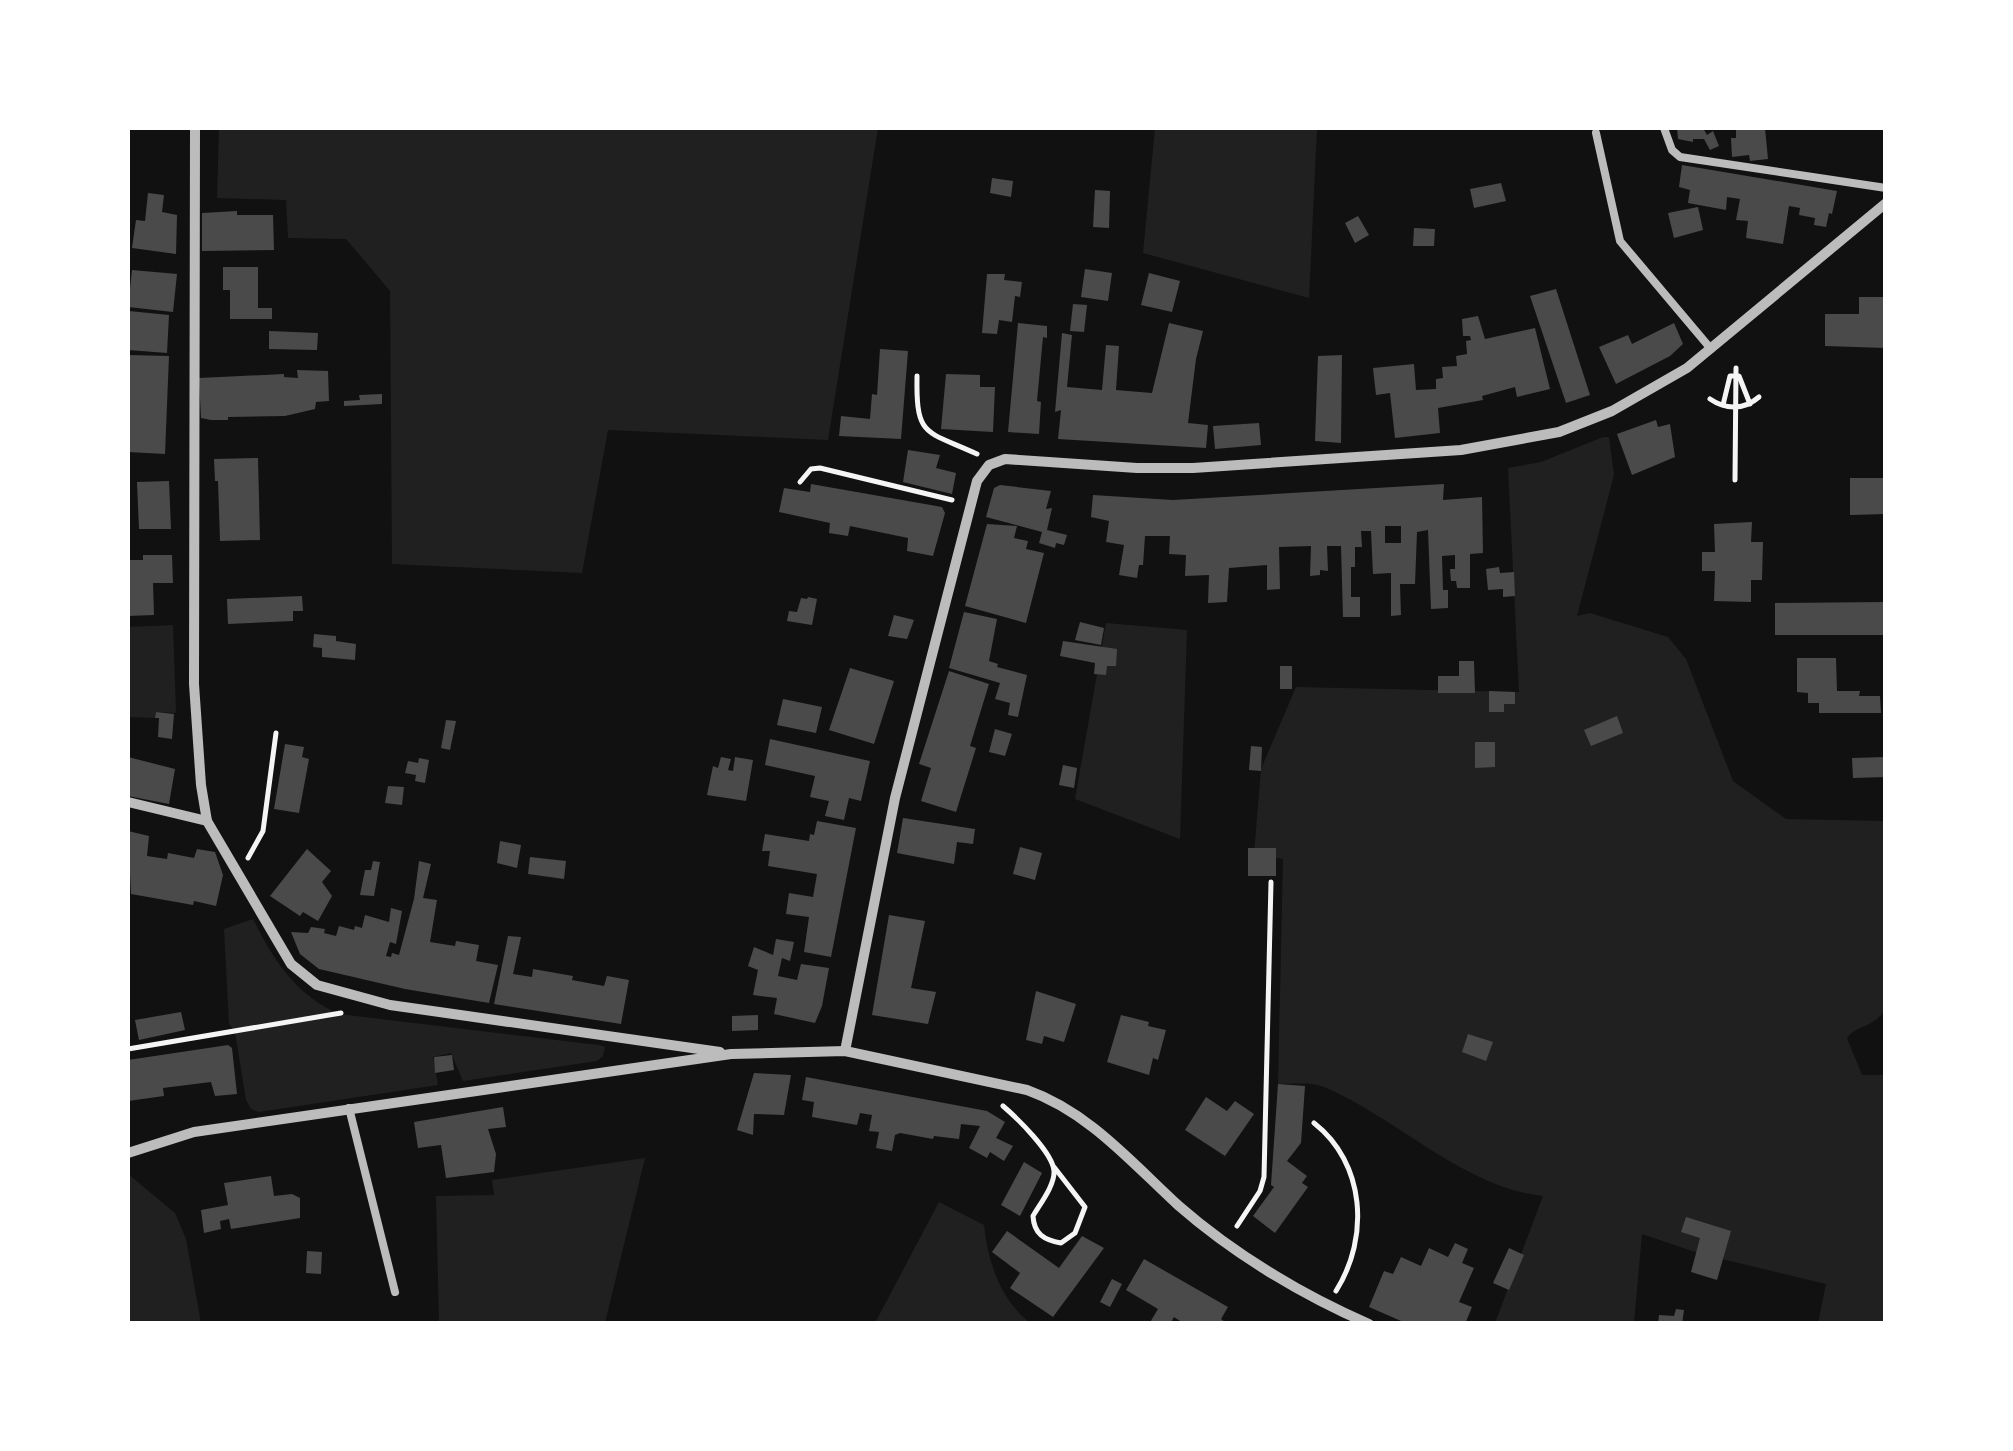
<svg xmlns="http://www.w3.org/2000/svg" width="2013" height="1451" font-family="'Space Grotesk',sans-serif">
<rect width="100%" height="100%" fill="#111"/>
<g fill="#202020">
<polygon points="219,128 878,128 828,440 608,430 582,573 392,564 390,291 346,239 288,238 286,200 217,198"/>
<polygon points="1155,128 1317,128 1309,298 1143,253"/>
<path d="M 1603,437 L 1609,437 L 1614,475 L 1577,616 L 1590,613 L 1668,637 L 1686,659 L 1733,781 L 1786,819 L 1885,821 L 1885,1010 C 1873,1028 1858,1024 1847,1038 L 1862,1075 L 1885,1075 L 1885,1323 L 1818,1323 L 1826,1284 L 1701,1254 L 1642,1234 L 1634,1323 L 1495,1323 L 1543,1196 C 1464,1188 1396,1117 1324,1087 C 1311,1082 1292,1084 1278,1084 L 1283,859 L 1254,854 L 1261,769 L 1296,687 L 1519,692 L 1508,468 L 1541,462 Z"/>
<polygon points="1106,623 1187,630 1180,839 1075,799"/>
<polygon points="173,625 176,713 156,712 155,718 128,717 128,627"/>
<path d="M 253,919 C 274,961 295,994 339,1014 L 599,1045 L 605,1047 L 603,1056 L 597,1061 L 463,1081 L 451,1053 L 433,1057 L 438,1085 L 259,1112 L 251,1109 L 246,1100 L 235,1032 L 229,1024 L 224,929 Z"/>
<polygon points="645,1158 605,1323 439,1323 436,1196 494,1195 492,1180"/>
<polygon points="128,1174 175,1213 186,1239 201,1323 128,1323"/>
<path d="M 939,1202 L 984,1225 C 988,1262 1000,1299 1030,1323 L 875,1323 Z"/>
</g>
<g fill="#4a4a4a" fill-rule="evenodd">
<polygon points="1677,128 1703,128 1707,135 1713,131 1719,146 1710,150 1704,139 1693,139 1693,142 1678,139"/>
<polygon points="1765,128 1768,159 1750,161 1749,155 1732,157 1731,138 1736,138 1736,129"/>
<polygon points="1682,165 1837,191 1832,214 1829,213 1826,227 1814,225 1815,218 1799,215 1800,208 1789,206 1783,244 1746,238 1748,221 1736,220 1740,199 1727,197 1726,210 1688,203 1690,190 1679,187"/>
<polygon points="992,178 1013,181 1011,197 990,193"/>
<polygon points="1501,183 1506,201 1474,208 1470,189"/>
<polygon points="1095,190 1110,191 1109,228 1093,227"/>
<polygon points="148,193 164,195 162,212 177,215 176,254 132,248 136,220 145,221"/>
<polygon points="1698,207 1703,230 1674,238 1668,213"/>
<polygon points="237,211 237,215 273,215 274,250 202,251 202,213"/>
<polygon points="1358,216 1369,235 1355,243 1345,223"/>
<polygon points="1414,228 1435,229 1434,246 1413,246"/>
<polygon points="223,267 258,267 258,308 272,308 272,319 230,319 230,290 223,290"/>
<polygon points="1085,269 1112,273 1108,301 1081,297"/>
<polygon points="132,270 177,274 173,312 128,307"/>
<polygon points="1149,273 1180,281 1172,312 1141,305"/>
<polygon points="987,274 1005,274 1004,280 1022,282 1020,297 1015,296 1012,322 999,320 997,334 982,333"/>
<polygon points="1556,289 1590,395 1566,403 1530,296"/>
<polygon points="1859,297 1886,297 1886,348 1825,346 1825,314 1859,314"/>
<polygon points="1073,304 1087,305 1084,332 1070,331"/>
<polygon points="129,311 169,315 167,353 128,350"/>
<polygon points="1478,316 1485,339 1535,328 1550,389 1517,397 1515,387 1482,396 1483,400 1438,408 1440,433 1395,438 1390,393 1376,395 1373,368 1414,364 1416,390 1436,389 1436,379 1443,378 1442,367 1457,366 1456,356 1467,354 1466,341 1471,340 1470,336 1463,336 1462,319"/>
<polygon points="1018,323 1047,326 1047,338 1043,337 1037,401 1041,402 1039,434 1008,432"/>
<polygon points="1169,323 1203,331 1196,359 1188,423 1208,425 1206,448 1058,439 1061,410 1055,412 1062,333 1072,335 1067,387 1102,390 1106,345 1119,346 1116,390 1152,393"/>
<polygon points="1674,323 1683,344 1670,356 1616,384 1599,347 1628,335 1632,344"/>
<polygon points="269,331 318,333 317,350 269,349"/>
<polygon points="880,349 908,351 901,439 839,436 841,416 870,419 872,394 877,395"/>
<polygon points="128,355 169,356 165,454 128,452"/>
<polygon points="1342,355 1341,443 1315,441 1318,356"/>
<polygon points="297,370 328,371 329,401 316,402 315,409 285,416 228,417 228,420 211,420 201,418 199,378 284,374 284,377 298,378"/>
<polygon points="946,374 980,375 980,387 995,387 993,432 941,429"/>
<polygon points="382,394 382,404 344,406 344,401 360,400 359,395"/>
<polygon points="1656,420 1658,427 1670,424 1675,457 1632,475 1617,434"/>
<polygon points="1259,423 1261,445 1215,449 1213,426"/>
<polygon points="908,450 940,455 936,468 956,473 952,494 903,482"/>
<polygon points="258,458 260,540 220,541 218,481 215,481 214,459"/>
<polygon points="1850,478 1886,478 1886,514 1850,515"/>
<polygon points="169,481 171,529 139,529 137,482"/>
<polygon points="811,484 942,507 945,513 933,556 907,551 908,538 850,526 848,536 829,533 830,523 779,512 784,488 810,492"/>
<path d="M 1444,484 L 1443,500 L 1482,497 L 1483,553 L 1470,554 L 1470,588 L 1457,588 L 1456,581 L 1451,581 L 1450,569 L 1455,569 L 1455,555 L 1442,556 L 1443,590 L 1448,590 L 1448,608 L 1431,609 L 1428,530 L 1417,532 L 1415,584 L 1400,584 L 1401,615 L 1391,616 L 1391,573 L 1373,574 L 1371,531 L 1361,531 L 1362,547 L 1355,547 L 1355,567 L 1351,567 L 1351,597 L 1360,597 L 1360,617 L 1343,617 L 1341,546 L 1327,546 L 1328,571 L 1320,570 L 1320,575 L 1310,576 L 1311,546 L 1279,547 L 1280,589 L 1267,590 L 1267,565 L 1229,568 L 1227,602 L 1208,603 L 1209,575 L 1185,576 L 1186,555 L 1169,554 L 1170,536 L 1145,536 L 1143,565 L 1139,565 L 1137,578 L 1119,575 L 1124,545 L 1106,542 L 1109,521 L 1091,517 L 1093,495 L 1173,500 ZM 1385,526 L 1401,526 L 1401,543 L 1385,543 Z"/>
<polygon points="1000,485 1051,491 1046,509 1052,508 1047,530 1067,535 1064,545 1056,543 1055,548 1039,543 1042,532 986,517 994,488"/>
<polygon points="1752,522 1751,542 1763,542 1762,580 1751,580 1751,602 1714,601 1715,571 1702,571 1702,552 1715,552 1714,524"/>
<polygon points="987,524 1017,526 1014,538 1028,541 1026,549 1044,553 1026,623 965,606"/>
<polygon points="143,555 172,555 173,583 153,583 154,615 128,616 128,560 143,560"/>
<polygon points="1499,567 1500,573 1514,572 1515,596 1503,597 1503,589 1488,590 1486,569"/>
<polygon points="302,596 303,611 293,611 293,621 228,624 227,599"/>
<polygon points="808,597 817,599 812,625 787,621 789,611 797,612 801,598 807,599"/>
<polygon points="1886,602 1886,635 1775,635 1775,603"/>
<polygon points="964,612 997,619 989,661 998,664 997,667 1027,675 1018,717 1008,715 1010,703 995,699 1000,683 949,668"/>
<polygon points="894,615 914,620 907,639 888,636"/>
<polygon points="1080,622 1104,628 1101,645 1075,640"/>
<polygon points="314,634 336,636 336,641 356,644 355,660 322,657 322,648 313,647"/>
<polygon points="1063,641 1117,649 1116,666 1107,666 1106,675 1094,674 1095,663 1060,656"/>
<polygon points="1797,658 1836,658 1837,691 1860,691 1859,696 1880,696 1881,713 1819,713 1819,703 1808,703 1808,693 1797,692"/>
<polygon points="1459,661 1474,661 1475,693 1438,693 1438,676 1459,676"/>
<rect x="1280" y="666" width="12" height="23"/>
<polygon points="850,668 894,681 874,744 829,730"/>
<polygon points="949,671 989,684 970,746 976,748 956,812 921,801 931,768 919,764"/>
<polygon points="1489,691 1515,692 1515,704 1504,704 1504,712 1489,712"/>
<polygon points="783,699 822,707 816,733 777,725"/>
<polygon points="156,712 174,714 172,739 158,737 159,718 155,718"/>
<polygon points="1617,716 1623,733 1591,746 1584,730"/>
<polygon points="446,720 456,721 450,750 441,748"/>
<polygon points="995,729 1012,734 1005,756 989,752"/>
<polygon points="770,739 870,761 861,801 849,798 844,820 825,816 829,801 810,797 815,776 765,765"/>
<polygon points="1475,742 1495,742 1495,767 1475,768"/>
<polygon points="285,744 304,747 302,757 309,759 299,813 274,809"/>
<polygon points="1251,746 1262,747 1261,771 1249,770"/>
<polygon points="128,757 175,769 169,804 128,796"/>
<polygon points="721,757 731,759 728,770 733,771 735,757 753,760 746,801 707,795 713,766 718,768"/>
<polygon points="1886,757 1886,777 1853,778 1852,758"/>
<polygon points="419,758 429,760 425,783 415,781 416,775 405,773 408,761 418,763"/>
<polygon points="1063,765 1077,768 1074,788 1059,785"/>
<polygon points="388,786 404,787 402,805 385,803"/>
<polygon points="903,818 975,829 973,844 957,842 954,864 897,853"/>
<polygon points="817,821 856,828 831,957 804,952 809,917 786,914 789,893 813,897 817,874 768,866 770,851 762,851 765,834 809,841 810,834 814,835"/>
<polygon points="128,831 149,836 147,856 167,859 168,853 194,858 197,849 215,852 223,875 216,906 194,901 193,905 131,894"/>
<polygon points="500,841 521,845 517,868 497,863"/>
<polygon points="1020,847 1042,853 1035,880 1013,874"/>
<rect x="1248" y="848" width="28" height="28"/>
<polygon points="307,849 331,871 322,882 332,896 318,921 303,912 300,916 270,896"/>
<polygon points="530,857 566,861 564,879 528,874"/>
<polygon points="373,861 380,862 374,896 360,895 365,870 371,870"/>
<polygon points="419,861 431,864 423,898 437,900 430,942 455,946 456,941 479,945 476,961 498,965 489,1003 405,989 319,969 300,954 291,932 308,933 311,927 325,929 324,933 336,936 339,926 354,930 355,926 362,928 365,915 389,922 391,908 402,911 396,944 390,942 386,956 391,957 392,953 399,955 414,899"/>
<polygon points="889,915 925,921 911,988 936,992 928,1024 872,1015"/>
<polygon points="508,936 521,937 513,974 532,977 533,969 573,976 572,980 604,986 607,976 629,980 621,1024 494,1004"/>
<polygon points="776,939 794,942 790,961 782,958 778,976 797,980 801,964 829,968 822,1006 815,1023 774,1014 777,998 753,995 758,970 748,966 754,947 773,955"/>
<polygon points="1036,991 1076,1004 1064,1042 1044,1036 1042,1044 1026,1040"/>
<polygon points="181,1012 185,1030 139,1040 135,1020"/>
<polygon points="758,1015 758,1030 732,1031 732,1016"/>
<polygon points="1121,1015 1149,1022 1148,1026 1166,1030 1158,1060 1153,1058 1149,1075 1107,1062"/>
<polygon points="1468,1034 1493,1042 1486,1061 1462,1052"/>
<polygon points="228,1045 232,1048 237,1094 215,1096 211,1082 163,1088 164,1096 128,1101 128,1060"/>
<polygon points="452,1055 454,1070 435,1073 434,1057"/>
<polygon points="754,1073 791,1075 784,1115 754,1114 753,1135 737,1130"/>
<polygon points="806,1077 987,1111 1005,1122 996,1138 1013,1146 1004,1161 990,1152 987,1158 969,1148 980,1126 961,1124 959,1139 934,1136 933,1139 900,1133 895,1135 892,1151 876,1148 879,1132 869,1131 872,1115 860,1113 857,1125 812,1117 814,1102 802,1100"/>
<polygon points="1278,1084 1305,1086 1301,1143 1287,1161 1307,1176 1302,1183 1308,1187 1275,1233 1253,1216 1274,1187 1271,1185"/>
<polygon points="1206,1097 1227,1111 1235,1101 1254,1114 1225,1156 1185,1130"/>
<polygon points="503,1107 506,1127 488,1129 496,1154 494,1172 446,1178 441,1145 418,1148 414,1122"/>
<polygon points="1024,1162 1042,1173 1020,1216 1001,1205"/>
<polygon points="271,1176 274,1196 292,1194 300,1198 300,1218 231,1229 229,1219 220,1221 221,1229 204,1233 201,1210 228,1205 224,1183"/>
<polygon points="1686,1217 1731,1231 1717,1280 1691,1272 1700,1238 1681,1232"/>
<polygon points="1007,1231 1059,1268 1082,1236 1104,1248 1053,1317 1010,1288 1020,1273 992,1252"/>
<polygon points="1455,1243 1468,1249 1462,1263 1474,1268 1459,1302 1472,1307 1465,1324 1408,1324 1369,1307 1384,1271 1393,1274 1401,1257 1421,1266 1429,1248 1448,1257"/>
<polygon points="1509,1248 1524,1255 1509,1290 1493,1283"/>
<polygon points="307,1251 322,1252 321,1274 306,1273"/>
<polygon points="1144,1259 1228,1307 1221,1319 1228,1324 1178,1324 1180,1321 1174,1317 1170,1324 1149,1324 1158,1309 1126,1290"/>
<polygon points="1112,1279 1122,1284 1110,1307 1100,1302"/>
<polygon points="1676,1309 1684,1310 1682,1324 1658,1324 1659,1315 1674,1316"/>
</g>
<g fill="none" stroke-linecap="round" stroke-linejoin="round">
<g stroke="#f5f5f5" stroke-width="5">
<path d="M 917,376 C 916,438 925,430 977,454"/>
<path d="M 1710,399 C 1726,410 1744,410 1759,397"/>
<polyline points="1723,405 1730,376 1739,376 1750,404"/>
<polyline points="1735,480 1736,368"/>
<polyline points="800,482 811,469 820,468 952,500"/>
<polyline points="248,858 263,831 276,733"/>
<polyline points="128,1049 341,1013"/>
<path d="M 1003,1106 C 1017,1118 1053,1153 1054,1171 C 1055,1185 1040,1204 1033,1216 C 1034,1234 1044,1240 1061,1243 L 1075,1233 L 1085,1207 L 1054,1167"/>
<path d="M 1314,1123 C 1365,1163 1370,1237 1336,1291"/>
<polyline points="1237,1226 1260,1191 1264,1177 1271,882"/>
</g>
<g stroke="#bcbcbc" stroke-width="8">
<polyline points="1664,128 1672,150 1680,157 1886,188"/>
<polyline points="1596,133 1620,241 1711,349"/>
<polyline points="349,1108 395,1292"/>
</g>
<g stroke="#bcbcbc" stroke-width="10">
<polyline points="195,128 194,684 201,785 207,821"/>
<polyline points="128,802 207,821 291,964 317,985 390,1005 720,1052"/>
<polyline points="845,1051 895,798 977,481 989,465 1005,459 1137,468 1193,468 1461,450 1559,432 1612,411 1687,368 1886,203"/>
<path d="M 128,1153 L 194,1132 L 731,1054 L 845,1051 L 1027,1090 C 1089,1112 1132,1163 1179,1206 C 1234,1254 1302,1295 1369,1324"/>
</g>
</g>
<rect width="2013" height="1451" fill="none" stroke="#ffffff" stroke-width="260"/>
</svg>
